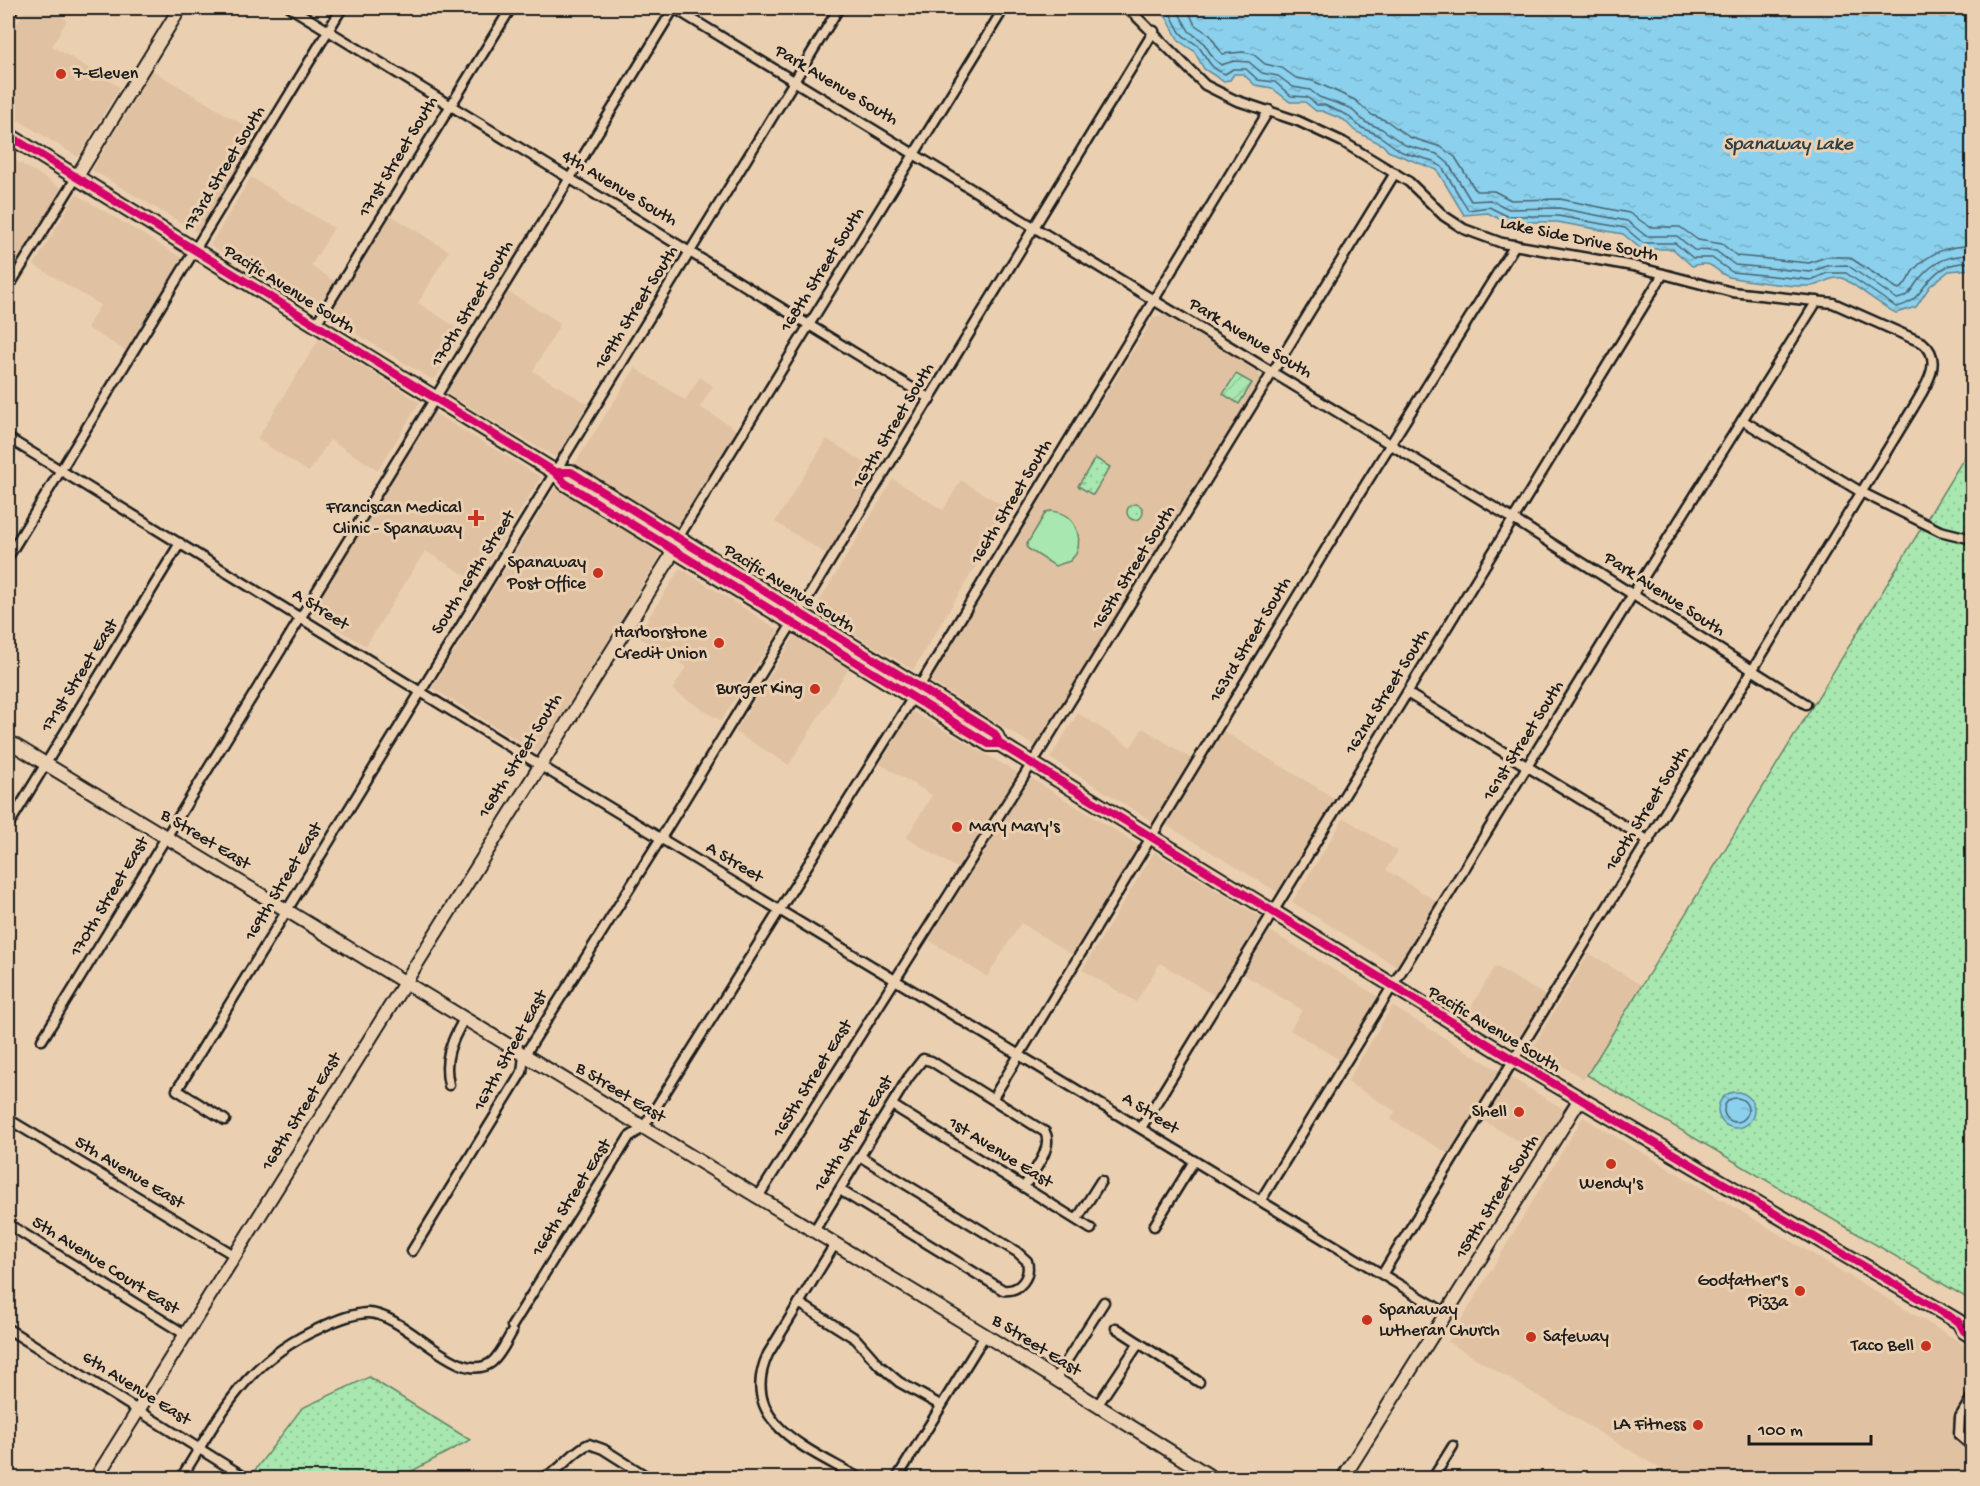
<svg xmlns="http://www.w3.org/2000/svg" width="1980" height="1486" font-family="'Gochi Hand',sans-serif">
<defs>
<pattern id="grass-dots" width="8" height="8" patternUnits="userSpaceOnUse" patternTransform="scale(1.5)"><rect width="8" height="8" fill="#a8e8b0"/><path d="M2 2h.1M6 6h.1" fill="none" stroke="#90c697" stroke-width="1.8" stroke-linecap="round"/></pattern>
<pattern id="garden-furrows" width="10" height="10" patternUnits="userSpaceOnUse" patternTransform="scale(1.5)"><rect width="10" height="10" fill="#a8e8b0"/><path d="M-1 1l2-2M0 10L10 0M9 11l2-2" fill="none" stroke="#90c697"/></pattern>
<pattern id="water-ripples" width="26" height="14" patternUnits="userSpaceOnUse" patternTransform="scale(1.5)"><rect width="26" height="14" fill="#8bd0ec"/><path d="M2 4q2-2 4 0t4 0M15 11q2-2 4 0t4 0" fill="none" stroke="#77b2ca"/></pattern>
</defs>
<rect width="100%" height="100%" fill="#ead0b1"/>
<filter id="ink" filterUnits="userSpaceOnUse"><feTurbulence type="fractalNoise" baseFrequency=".0167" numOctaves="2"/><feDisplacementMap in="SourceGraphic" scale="12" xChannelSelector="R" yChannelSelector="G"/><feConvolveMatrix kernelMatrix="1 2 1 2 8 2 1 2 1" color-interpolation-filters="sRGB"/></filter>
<g filter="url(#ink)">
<g fill="#e0c2a3">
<polygon points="26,8 46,8 67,20 52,46 120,87 78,157 8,114 8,38"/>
<polygon points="152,70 260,135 201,235 92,170"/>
<polygon points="8,156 62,188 9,277 8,276"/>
<polygon points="251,177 334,228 311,266 336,282 318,311 210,245"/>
<polygon points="76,194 182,258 126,351 87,328 100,305 34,265"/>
<polygon points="389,214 449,251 418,303 464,332 436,378 431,379 326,316"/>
<polygon points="507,291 561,323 533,371 588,404 556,458 446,393"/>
<polygon points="1166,315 1258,370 1261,382 1036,747 928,680 1154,317"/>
<polygon points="319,339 420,402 378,470 330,440 309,472 257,439"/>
<polygon points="635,368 685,400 700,377 713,386 700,407 739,431 678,528 575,463"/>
<polygon points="433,412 541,477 477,582 425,551 366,646 311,613"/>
<polygon points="827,439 880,472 828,555 775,522"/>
<polygon points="893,479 943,510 961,480 1010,510 913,670 814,610"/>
<polygon points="555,488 662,553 539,753 432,688"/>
<polygon points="680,568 779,630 721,721 672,690 686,667 637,636"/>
<polygon points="795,635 849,668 789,765 735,732"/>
<polygon points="912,711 1018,773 960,870 906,838 932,795 880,764"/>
<polygon points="1078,713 1131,747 1143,728 1192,759 1153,822 1050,758"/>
<polygon points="1223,731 1336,799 1279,893 1166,825"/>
<polygon points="1031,778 1140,846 1072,955 1021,923 987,977 929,940"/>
<polygon points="1344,818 1398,851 1386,870 1440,903 1400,969 1292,902"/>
<polygon points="1154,852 1264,919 1216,997 1160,963 1136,1002 1082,970"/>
<polygon points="1270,931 1379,997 1340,1060 1290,1030 1302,1010 1243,974"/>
<polygon points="1589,953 1641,985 1584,1079 1532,1048"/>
<polygon points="1495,966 1548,997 1521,1042 1469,1011"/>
<polygon points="1392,1006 1501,1072 1450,1155 1391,1120 1395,1111 1347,1082"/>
<polygon points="1510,1077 1564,1109 1538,1153 1484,1121"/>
<polygon points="1583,1117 1972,1349 1972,1478 1676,1478 1448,1342"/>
</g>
<g fill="url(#grass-dots)" stroke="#628266" stroke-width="1.5">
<polygon points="1972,445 1972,1301 1587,1075"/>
<polygon points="1095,458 1110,467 1093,495 1078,486"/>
<circle cx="1135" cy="512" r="8"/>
<polygon points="369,1377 470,1440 399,1478 261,1478 252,1474 302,1408"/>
</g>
<polygon fill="url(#garden-furrows)" stroke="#628266" stroke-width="1.5" points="1236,374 1252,383 1239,404 1223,394"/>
<path fill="#a8e8b0" stroke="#628266" stroke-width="1.5" d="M 1050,511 C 1073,512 1084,534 1076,554 L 1070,561 L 1055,566 L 1027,548 L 1027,544 L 1046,512 Z"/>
<g fill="url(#water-ripples)" stroke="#5f8899" stroke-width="1.5">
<path d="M 1156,8 L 1972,8 L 1972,269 L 1949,271 L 1930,286 L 1916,307 L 1896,313 C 1884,308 1847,279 1842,278 C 1830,276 1822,285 1811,286 C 1787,287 1757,282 1733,278 C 1714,275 1717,258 1692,266 L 1673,249 L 1641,249 L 1623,234 L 1557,222 L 1505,222 L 1488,213 L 1464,215 L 1437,170 L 1388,151 L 1383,145 L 1355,131 L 1344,120 L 1322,111 L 1316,111 L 1305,102 L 1290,102 L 1272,88 L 1255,85 L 1243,74 L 1234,74 L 1230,80 L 1223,81 L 1204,69 L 1194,51 L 1179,41 L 1167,18 Z"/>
<circle cx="1736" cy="1110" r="18"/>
</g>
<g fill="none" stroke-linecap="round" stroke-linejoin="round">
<g stroke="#48646f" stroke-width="1.5">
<path d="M 1165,8 C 1173,15 1174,23 1180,32 C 1185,39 1193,41 1199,47 C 1208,59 1209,68 1225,74 L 1233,69 L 1246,69 L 1258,80 L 1275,82 L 1291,96 L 1307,97 L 1317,105 L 1324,105 L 1347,115 L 1360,127 L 1378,135 L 1402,152 L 1433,161 L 1442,167 L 1468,210 L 1489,207 L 1507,216 L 1558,216 L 1625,228 L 1643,243 L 1675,243 L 1693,258 L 1712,258 L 1732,272 L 1773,276 L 1811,280 L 1827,273 L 1846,273 L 1896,307 C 1931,301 1919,263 1972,262"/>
<path d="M 1176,8 L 1189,31 L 1203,42 L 1214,59 L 1221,65 L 1234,61 L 1249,62 L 1262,73 L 1278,76 L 1293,87 L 1310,90 L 1319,97 L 1350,108 L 1365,122 L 1382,129 L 1405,145 L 1437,154 L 1448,163 L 1471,201 L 1490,200 L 1509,209 L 1559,208 L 1627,221 L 1646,236 L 1677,236 L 1694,250 L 1716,251 L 1735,265 L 1810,272 L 1827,266 L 1847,265 L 1897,299 C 1912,296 1912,286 1921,277 C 1935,260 1951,255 1972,255"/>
<path d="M 1187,8 L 1195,25 L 1210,35 L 1222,54 L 1243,52 L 1253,54 L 1265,64 L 1282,68 L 1296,78 L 1313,81 L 1355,100 L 1372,115 L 1387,121 L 1409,137 L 1441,147 L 1455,157 L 1476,191 L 1494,191 L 1511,200 L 1560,199 L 1629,213 L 1650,227 L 1680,227 L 1698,240 L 1722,244 L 1737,256 L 1809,263 L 1826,257 L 1849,257 L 1898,289 C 1906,287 1908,278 1913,271 C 1929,252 1948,246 1972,246"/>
<circle cx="1736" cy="1110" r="12"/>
</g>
<defs>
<g id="street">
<polyline points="291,8 930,399"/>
<polyline points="674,8 1513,519 1806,704"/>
<path d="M 1128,8 L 1205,85 L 1235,100 L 1298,121 L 1343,142 L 1409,182 L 1444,216 L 1464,229 L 1502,243 L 1633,266 L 1732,292 L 1833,303 L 1923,343 C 1945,361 1924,389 1913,408 L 1383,1273"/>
<polyline points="8,17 13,8"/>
<polyline points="8,288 76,178"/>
<polyline points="316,324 511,8"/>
<polyline points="1742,420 1861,492 1940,531 1972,539"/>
<polyline points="8,438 541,766 1446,1313"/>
<polyline points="678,538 1004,8"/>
<polyline points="8,557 342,8"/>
<polyline points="1407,693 1649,841"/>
<polyline points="8,826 180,543"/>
<polyline points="42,1040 674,8"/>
<path d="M 449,1085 C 443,1059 451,1042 464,1019"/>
<polyline points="993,1098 1352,506 1515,245"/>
<polyline points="892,1105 1091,1229"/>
<polyline points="8,1119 234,1255"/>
<polyline points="225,1120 177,1090 839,8"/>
<polyline points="1141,1128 1663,274"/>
<path d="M 840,1190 L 1003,1290 C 1020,1292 1031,1277 1027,1261 L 1017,1252 L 861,1157"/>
<polyline points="758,1197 1041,749 1395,173"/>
<polyline points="1261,1200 1633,594 1817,301"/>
<polyline points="1077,1219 1101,1181"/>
<polyline points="8,1224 186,1335"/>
<polyline points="1154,1226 1194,1161"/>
<path d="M 814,1231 L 908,1078 L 923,1059 L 931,1061 L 1045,1132 C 1054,1148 1032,1173 1024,1187"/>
<path d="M 835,1244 L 768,1354 C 736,1423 811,1450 859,1478"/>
<polyline points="412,1251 522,1072 524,1056 661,838 1154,31"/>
<polyline points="799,1303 856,1339 879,1365 899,1382 940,1405"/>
<polyline points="512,1326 629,1137 643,1128 913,697 1269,110"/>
<polyline points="1116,1328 1199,1382"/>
<polyline points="8,1329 246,1478"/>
<polyline points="1055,1379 1104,1302"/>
<polyline points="1972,1397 1960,1417 1959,1435 1972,1446"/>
<polyline points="1097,1406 1139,1343"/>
<path d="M 181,1478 C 222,1413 245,1361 320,1328 C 334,1321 352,1314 367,1313 C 405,1312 458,1388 492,1362 C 501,1354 506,1342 512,1332"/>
<path d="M 541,1478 C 562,1472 570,1452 589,1444 L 603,1449 L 649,1478"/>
<polyline points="897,1478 985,1335"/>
<polyline points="1193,1478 1199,1470"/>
<polyline points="1433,1478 1453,1446"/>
</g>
<g id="secondary">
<polyline points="76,178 180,8"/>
<polyline points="8,741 985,1335 1213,1478"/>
<polyline points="96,1478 668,561 676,542"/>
<polyline points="1343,1478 1580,1099"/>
</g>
<g id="primary">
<polyline points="8,135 555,472 565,483 989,744 1000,744"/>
<polyline points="555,472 571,472 620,502 995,734 1000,744 1514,1060 1959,1322 1964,1331 1972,1336"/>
</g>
</defs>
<use href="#street" stroke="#1c1c1c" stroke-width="13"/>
<use href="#secondary" stroke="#1c1c1c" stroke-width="16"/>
<use href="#primary" stroke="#1c1c1c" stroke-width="18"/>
<use href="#street" stroke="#ead0b1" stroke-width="8"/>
<use href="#secondary" stroke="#ead0b1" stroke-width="12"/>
<use href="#primary" stroke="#ead0b1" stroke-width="14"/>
<defs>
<g id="cycleway">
<polyline points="8,135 555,472 565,483 989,744 1000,744"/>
<polyline points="555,472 571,472 620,502 995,734 1000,744 1514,1060 1959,1322 1964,1331 1972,1336"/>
</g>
</defs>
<use href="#cycleway" stroke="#ead0b1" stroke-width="11"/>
<use href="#cycleway" stroke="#d6006c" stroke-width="8"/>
</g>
</g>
<g fill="#c8321e" stroke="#ead0b1" stroke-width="2">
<circle cx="61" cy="74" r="6"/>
<path d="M473 509h6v6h6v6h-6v6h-6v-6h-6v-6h6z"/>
<circle cx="598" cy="573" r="6"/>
<circle cx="719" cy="643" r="6"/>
<circle cx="815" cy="689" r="6"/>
<circle cx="957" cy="827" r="6"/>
<circle cx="1519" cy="1112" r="6"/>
<circle cx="1611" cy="1164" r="6"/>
<circle cx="1800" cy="1291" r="6"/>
<circle cx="1367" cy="1320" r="6"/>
<circle cx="1531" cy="1337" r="6"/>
<circle cx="1926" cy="1346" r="6"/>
<circle cx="1698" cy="1425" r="6"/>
</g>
<g text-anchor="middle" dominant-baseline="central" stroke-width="6" stroke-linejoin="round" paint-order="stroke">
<g font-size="18" fill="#1c1c1c" stroke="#ead0b1" text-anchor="end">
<text x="73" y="74" text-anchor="start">7-Eleven</text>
<text x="462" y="508">Franciscan Medical<tspan x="462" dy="21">Clinic - Spanaway</tspan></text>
<text x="586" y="563">Spanaway<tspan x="586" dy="21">Post Office</tspan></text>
<text x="707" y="633">Harborstone<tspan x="707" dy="21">Credit Union</tspan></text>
<text x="803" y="689">Burger King</text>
<text x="969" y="827" text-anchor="start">Mary Mary's</text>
<text x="1507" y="1112">Shell</text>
<text x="1611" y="1184" text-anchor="middle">Wendy's</text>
<text x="1788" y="1281">Godfather's<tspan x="1788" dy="21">Pizza</tspan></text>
<text x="1379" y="1310" text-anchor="start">Spanaway<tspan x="1379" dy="21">Lutheran Church</tspan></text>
<text x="1543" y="1337" text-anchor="start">Safeway</text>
<text x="1914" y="1346">Taco Bell</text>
<text x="1686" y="1425">LA Fitness</text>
</g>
<g font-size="18" fill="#1c1c1c" stroke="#ead0b1">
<text transform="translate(836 86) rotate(31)">Park Avenue South</text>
<text transform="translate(399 157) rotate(-59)">171st Street South</text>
<text transform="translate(225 169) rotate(-59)">173rd Street South</text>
<text transform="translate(619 189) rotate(31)">4th Avenue South</text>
<text transform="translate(1579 240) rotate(12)">Lake Side Drive South</text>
<text transform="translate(823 270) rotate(-58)">168th Street South</text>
<text transform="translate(289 290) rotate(32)">Pacific Avenue South</text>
<text transform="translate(473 304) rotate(-59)">170th Street South</text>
<text transform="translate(637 308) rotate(-58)">169th Street South</text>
<text transform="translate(1250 339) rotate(31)">Park Avenue South</text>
<text transform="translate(894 426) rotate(-59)">167th Street South</text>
<text transform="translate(1012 502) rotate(-59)">166th Street South</text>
<text transform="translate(1134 568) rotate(-58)">165th Street South</text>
<text transform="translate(474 573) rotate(-58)">South 169th Street</text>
<text transform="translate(789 589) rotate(32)">Pacific Avenue South</text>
<text transform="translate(1664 595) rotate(33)">Park Avenue South</text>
<text transform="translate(320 610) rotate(32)">A Street</text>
<text transform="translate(1251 640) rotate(-59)">163rd Street South</text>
<text transform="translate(80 676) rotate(-58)">171st Street East</text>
<text transform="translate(1388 692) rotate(-58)">162nd Street South</text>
<text transform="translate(1524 741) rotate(-58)">161st Street South</text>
<text transform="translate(521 756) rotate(-58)">168th Street South</text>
<text transform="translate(1648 809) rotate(-58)">160th Street South</text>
<text transform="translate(205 840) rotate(31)">B Street East</text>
<text transform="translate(734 863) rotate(31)">A Street</text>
<text transform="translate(284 882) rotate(-59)">169th Street East</text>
<text transform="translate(110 897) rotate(-59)">170th Street East</text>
<text transform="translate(1494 1030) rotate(31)">Pacific Avenue South</text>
<text transform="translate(511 1051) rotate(-61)">167th Street East</text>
<text transform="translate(813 1079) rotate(-58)">165th Street East</text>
<text transform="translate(620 1093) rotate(31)">B Street East</text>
<text transform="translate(302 1112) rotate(-58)">168th Street East</text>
<text transform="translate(1150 1114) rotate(32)">A Street</text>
<text transform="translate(854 1134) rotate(-58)">164th Street East</text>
<text transform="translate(1000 1153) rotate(32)">1st Avenue East</text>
<text transform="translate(129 1173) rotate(31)">5th Avenue East</text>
<text transform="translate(1498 1197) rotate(-58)">159th Street South</text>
<text transform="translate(572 1198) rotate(-58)">166th Street East</text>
<text transform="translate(105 1266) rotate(32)">5th Avenue Court East</text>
<text transform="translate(1036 1346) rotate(32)">B Street East</text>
<text transform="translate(136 1389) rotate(32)">6th Avenue East</text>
</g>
<g font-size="20" font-style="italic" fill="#324046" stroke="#ead0b1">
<text x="1788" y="145">Spanaway Lake</text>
</g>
</g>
<rect width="1980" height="1486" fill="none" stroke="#ead0b1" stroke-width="30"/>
<rect x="15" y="15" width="1950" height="1456" fill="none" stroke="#1c1c1c" stroke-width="2" filter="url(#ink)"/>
<path d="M1749 1435v9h122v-9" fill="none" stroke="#1c1c1c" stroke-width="3"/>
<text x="1758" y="1435" font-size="18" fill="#1c1c1c" stroke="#ead0b1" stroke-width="4.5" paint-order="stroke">100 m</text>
</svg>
